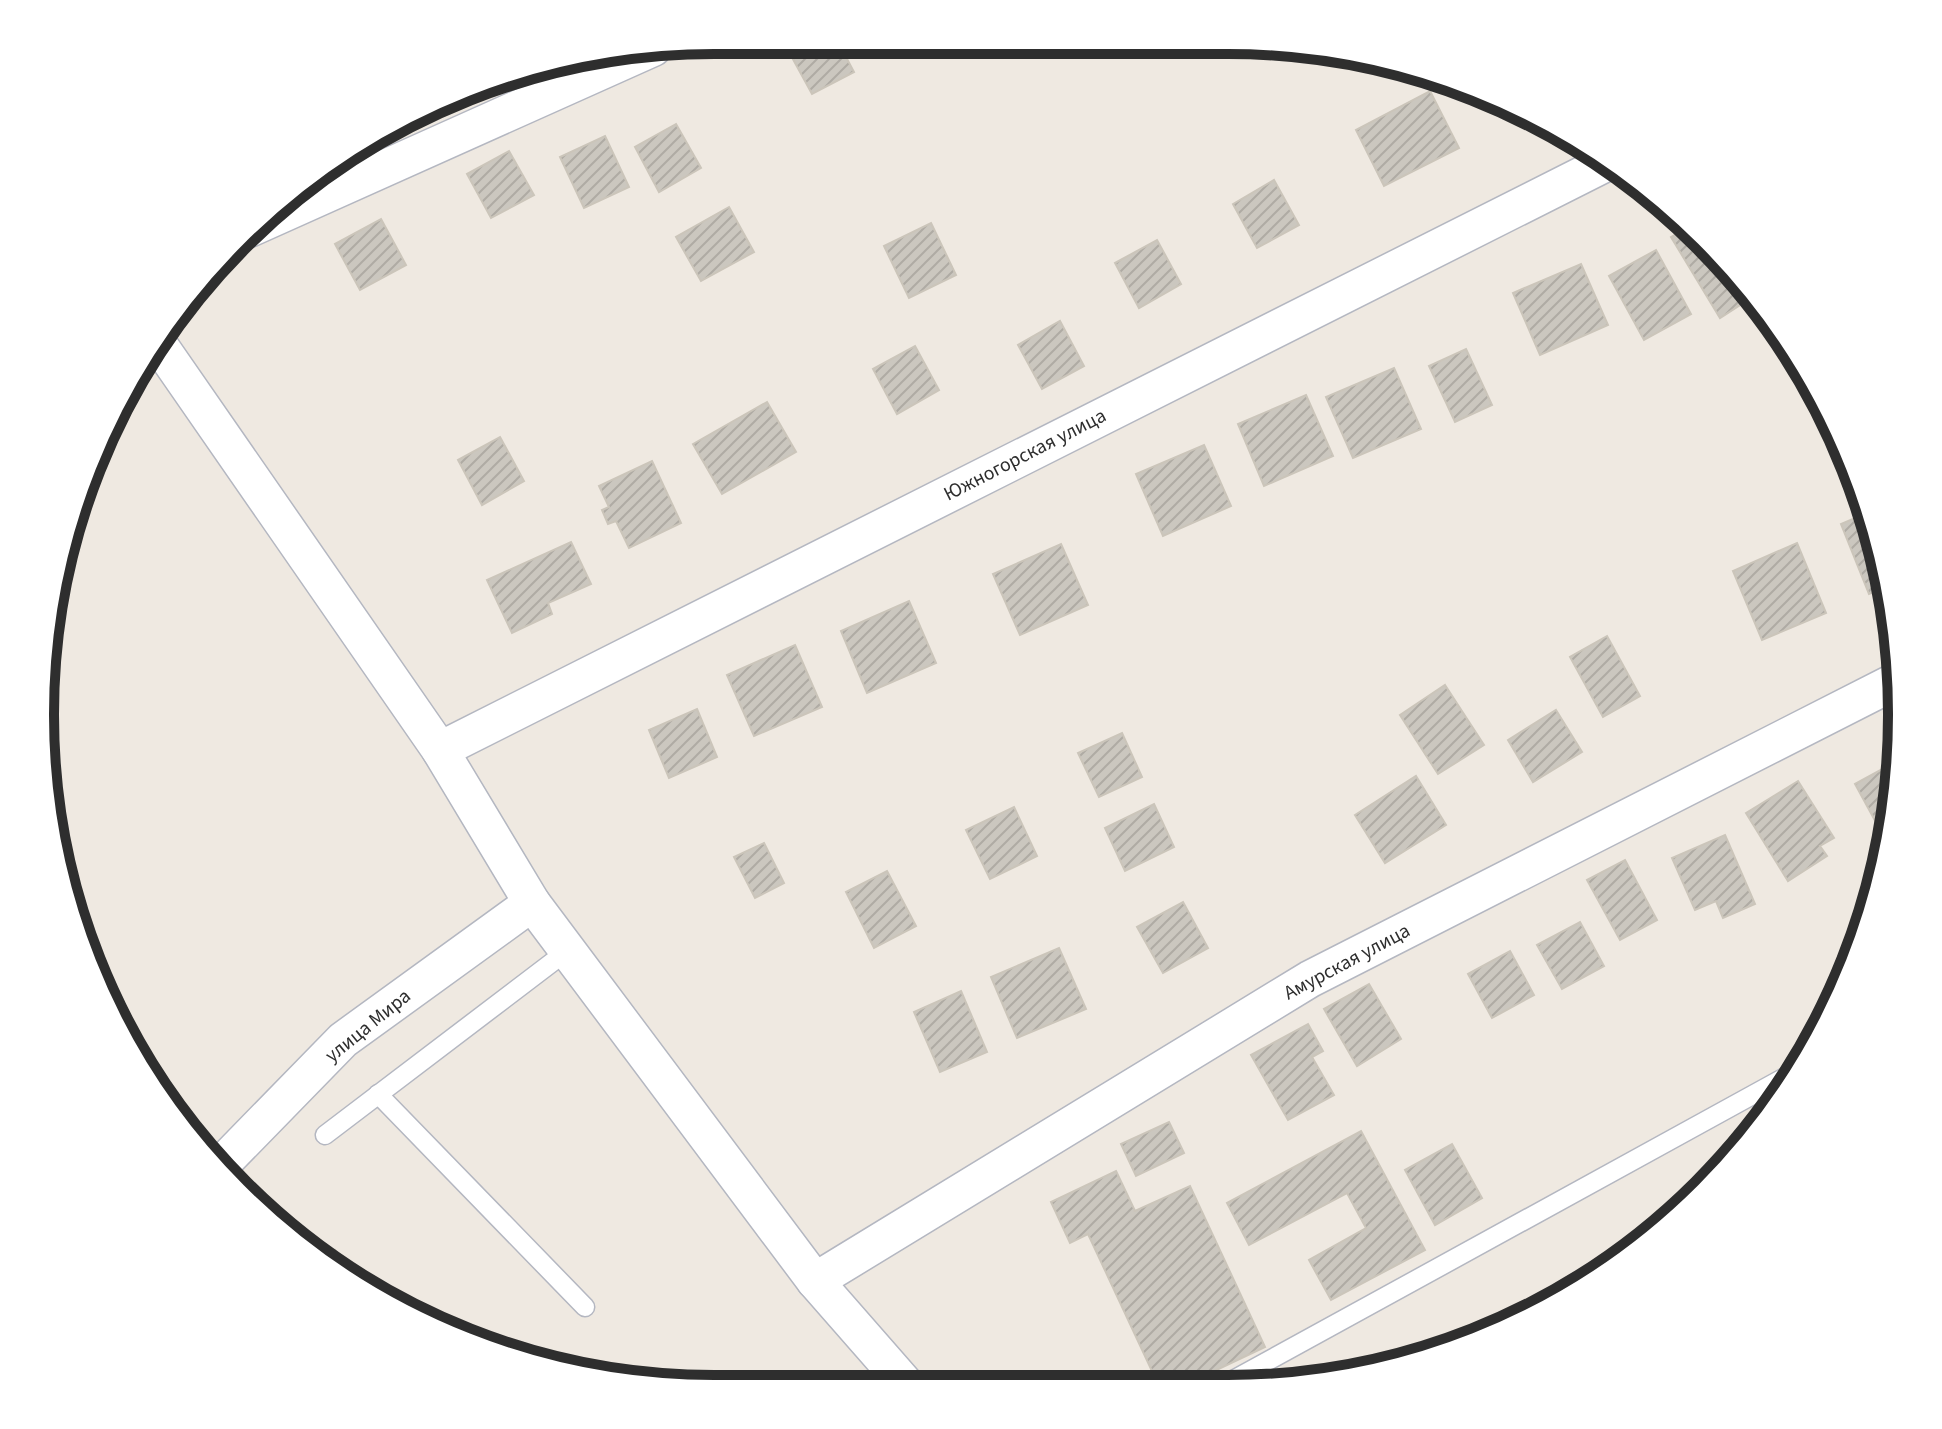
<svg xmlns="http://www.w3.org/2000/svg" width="1942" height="1429" font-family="'Source Sans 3',sans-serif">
<defs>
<pattern id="building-hatch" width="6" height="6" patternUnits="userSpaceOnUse" patternTransform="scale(2)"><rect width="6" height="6" fill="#cbc7bf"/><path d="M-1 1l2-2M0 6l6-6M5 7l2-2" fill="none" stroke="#afaba4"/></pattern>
</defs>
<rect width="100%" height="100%" fill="#efe9e1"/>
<g fill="url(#building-hatch)" stroke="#cbc5ba" stroke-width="2">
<polygon points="805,40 837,40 854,72 812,94 788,50"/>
<polygon points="1430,91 1459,148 1384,186 1356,130"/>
<polygon points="676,124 701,168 659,192 635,147"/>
<polygon points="605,136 629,187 584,208 560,157"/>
<polygon points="509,151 534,195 491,218 467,174"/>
<polygon points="1274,180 1299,225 1257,248 1233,204"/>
<polygon points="729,207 754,252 701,281 676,237"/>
<polygon points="381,219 406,265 360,290 335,244"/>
<polygon points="931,223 956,275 909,298 884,246"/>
<polygon points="1683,230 1754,296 1720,318 1671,237"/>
<polygon points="1157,240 1181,284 1139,308 1115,263"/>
<polygon points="1656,250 1691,314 1644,340 1609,276"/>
<polygon points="1581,264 1608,325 1540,355 1513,293"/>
<polygon points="1060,321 1084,366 1042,389 1018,345"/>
<polygon points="915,346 939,390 897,414 873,369"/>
<polygon points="1466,349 1492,405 1455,422 1429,366"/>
<polygon points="1394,368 1421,429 1353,458 1326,397"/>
<polygon points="1306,395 1333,456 1264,486 1238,424"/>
<polygon points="767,402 796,452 722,494 693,444"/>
<polygon points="500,437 524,481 482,505 458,460"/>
<polygon points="1204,445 1231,506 1163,536 1136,474"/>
<polygon points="652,461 681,523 629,548 616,521 608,524 602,510 609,507 599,486"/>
<polygon points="1869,512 1879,540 1887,587 1869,594 1841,524"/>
<polygon points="571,542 591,584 548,603 552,614 512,633 487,580"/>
<polygon points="1797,543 1826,613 1762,640 1733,571"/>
<polygon points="1061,544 1088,605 1020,635 993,574"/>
<polygon points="909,601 936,663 867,693 841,631"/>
<polygon points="1607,636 1640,696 1603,717 1570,657"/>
<polygon points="795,645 822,707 754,736 727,675"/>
<polygon points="1445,685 1484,745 1438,774 1400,715"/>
<polygon points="697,709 717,757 669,778 649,730"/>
<polygon points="1556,710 1582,752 1533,782 1508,740"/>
<polygon points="1122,733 1142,777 1099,797 1078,753"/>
<polygon points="1897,761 1896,803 1892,822 1879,828 1855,784"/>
<polygon points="1416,776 1446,825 1385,863 1355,815"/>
<polygon points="1798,781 1834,838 1820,846 1827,856 1788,881 1746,813"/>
<polygon points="1154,804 1174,847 1125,871 1105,828"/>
<polygon points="1014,807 1037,856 990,879 966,830"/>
<polygon points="1725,835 1755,904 1723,918 1716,901 1695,910 1672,858"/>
<polygon points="764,843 784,883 755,898 734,857"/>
<polygon points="1625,860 1657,920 1620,940 1587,880"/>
<polygon points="887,871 916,926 874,948 846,892"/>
<polygon points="1183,902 1208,948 1163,973 1137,927"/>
<polygon points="1580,922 1604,966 1562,989 1537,945"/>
<polygon points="1059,948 1086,1009 1017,1038 991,977"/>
<polygon points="1510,951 1534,995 1492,1018 1468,974"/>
<polygon points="1369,984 1401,1039 1357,1066 1324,1009"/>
<polygon points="961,991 987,1052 940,1072 914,1012"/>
<polygon points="1308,1024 1323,1051 1312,1057 1334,1095 1288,1120 1251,1055"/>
<polygon points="1169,1122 1184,1153 1136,1176 1121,1144"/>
<polygon points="1361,1131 1425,1250 1331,1300 1309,1260 1366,1228 1347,1193 1249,1245 1227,1203"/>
<polygon points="1452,1144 1482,1198 1435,1225 1405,1170"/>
<polygon points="1116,1171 1135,1211 1190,1186 1265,1347 1187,1384 1158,1384 1088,1234 1070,1243 1051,1202"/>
<polygon points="335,1250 392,1305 378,1299 325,1261"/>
</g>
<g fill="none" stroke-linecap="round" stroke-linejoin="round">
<defs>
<g id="service">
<polyline points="378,1094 585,1307"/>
<polyline points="325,1135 567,951"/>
<polyline points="1226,1384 1798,1070"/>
</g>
<g id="minor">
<polyline points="249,229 653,48"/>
<polyline points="160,346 440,750 532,903 815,1281 907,1386"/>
<polyline points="440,750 1610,161"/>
<polyline points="219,1167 343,1040 532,903"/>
<polyline points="815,1281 1310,979 1900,679"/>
</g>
</defs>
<use href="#service" stroke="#b4b7c1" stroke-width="21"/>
<use href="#minor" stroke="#b4b7c1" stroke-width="39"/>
<use href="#service" stroke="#fff" stroke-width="18"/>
<use href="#minor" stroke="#fff" stroke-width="36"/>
</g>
<g text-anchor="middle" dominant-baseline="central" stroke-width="6" stroke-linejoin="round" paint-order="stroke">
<g font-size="20" fill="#2e2e2e" stroke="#fff">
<text transform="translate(1025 455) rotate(-27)">Южногорская улица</text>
<text transform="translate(1347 962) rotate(-28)">Амурская улица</text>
<text transform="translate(368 1026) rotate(-39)">улица Мира</text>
</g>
</g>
<path d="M0 0H1942V1429H0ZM714 54H1228A660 660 0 0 1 1888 714V715A660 660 0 0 1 1228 1375H714A660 660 0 0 1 54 715V714A660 660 0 0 1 714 54Z" fill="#fff" fill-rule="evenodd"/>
<path fill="none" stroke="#2e2e2e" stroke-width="10" d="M714 54H1228A660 660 0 0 1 1888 714V715A660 660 0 0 1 1228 1375H714A660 660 0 0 1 54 715V714A660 660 0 0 1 714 54Z"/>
</svg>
